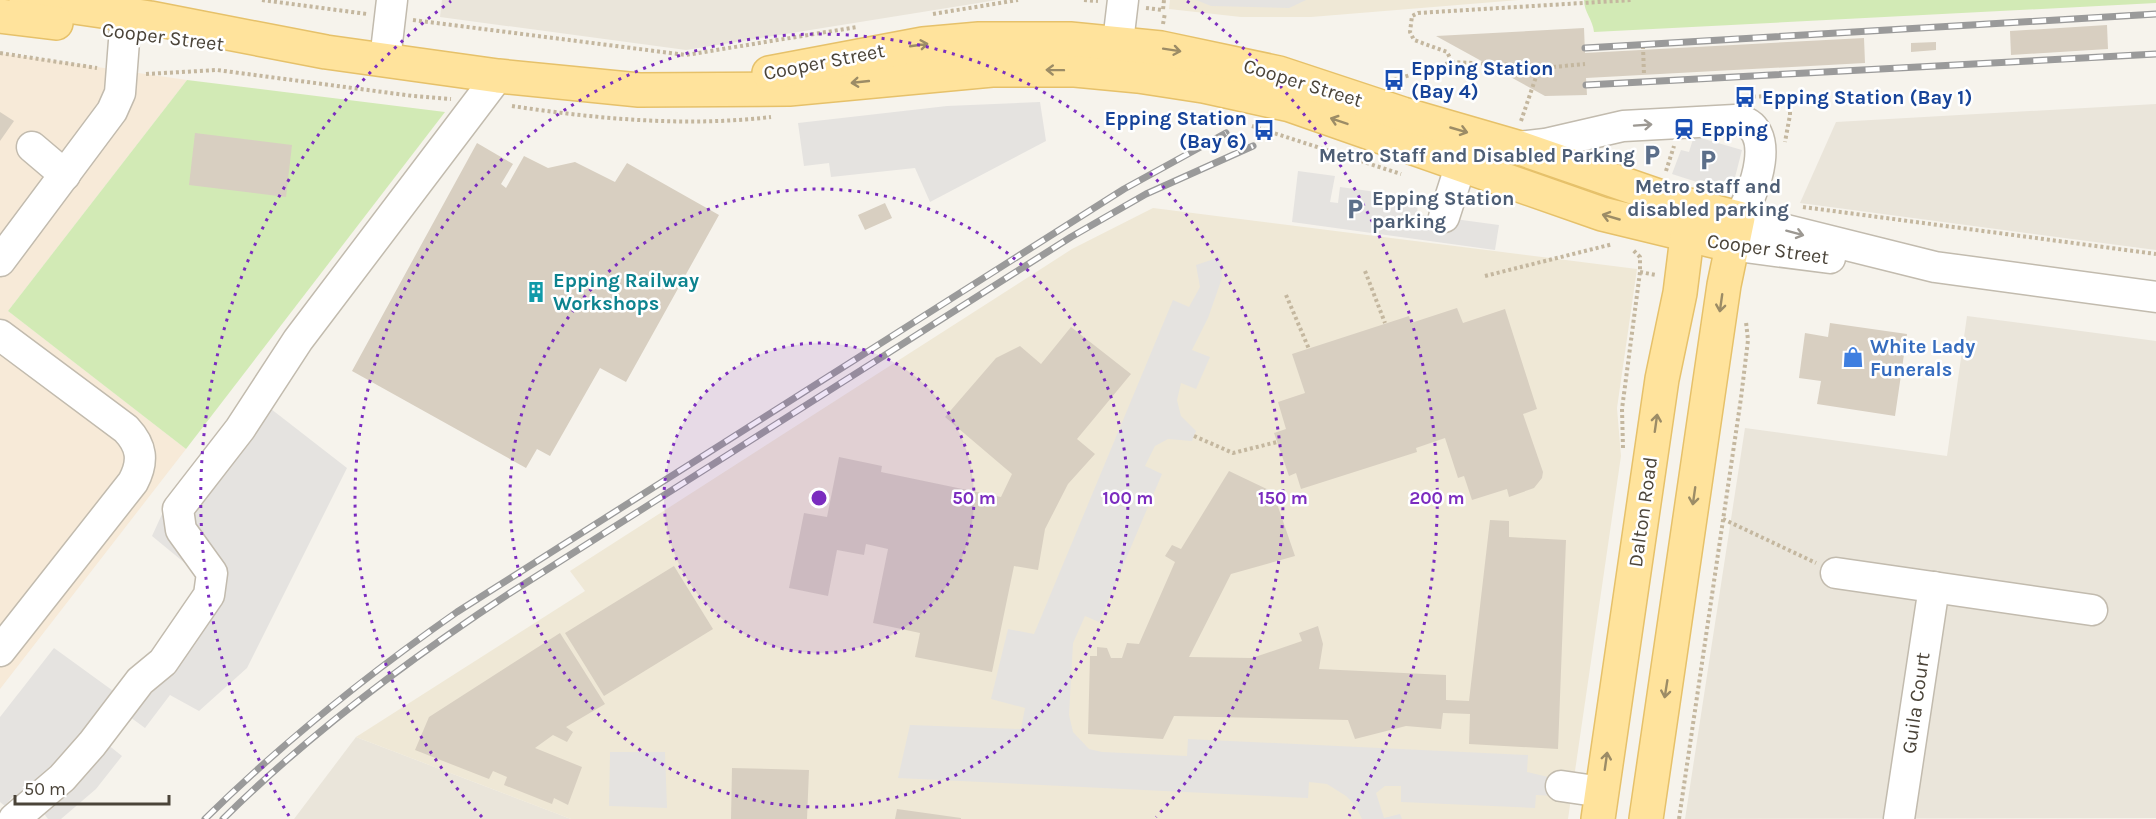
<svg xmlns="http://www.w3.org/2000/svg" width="2156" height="819" font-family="Karla,sans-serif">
<rect width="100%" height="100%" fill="#f6f3ec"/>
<g fill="#eae5da">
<polygon points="442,0 997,0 686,50 440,17"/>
<polygon points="2156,104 2156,250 1800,203 1836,122"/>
<polygon points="1967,316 2156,341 2156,818 1685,819 1745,428 1947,456"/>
<polygon points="356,737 571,819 294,819"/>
</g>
<polygon fill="#f7ead8" points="0,53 187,80 8,311 186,449 0,689"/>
<g fill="#efe8d6">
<polygon points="1170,0 1519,0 1311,17 1241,17 1169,9"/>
<polygon points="1153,208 1637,269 1617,408 1621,456 1568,819 571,819 356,737 585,591 570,571 1072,249"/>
</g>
<g fill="#d2eab5">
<path d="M 1584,0 L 2156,0 L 2156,3 L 1594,32 C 1593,20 1584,12 1584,0 Z"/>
<polygon points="187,80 445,112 186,449 8,311"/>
</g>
<g fill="#e5e3e0">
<polygon points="1196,0 1306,0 1289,8 1211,6"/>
<polygon points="1040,102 1046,141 930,202 915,168 831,177 829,163 804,166 798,123 947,106"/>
<polygon points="1694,136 1742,150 1731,193 1672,174 1681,150 1689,152"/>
<polygon points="1298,171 1335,176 1330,202 1338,203 1340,187 1413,197 1418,203 1417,214 1499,225 1495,250 1292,222"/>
<polygon points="1220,257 1222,278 1208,318 1192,350 1210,357 1196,389 1181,383 1177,400 1181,416 1196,431 1192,441 1168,439 1155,446 1145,466 1162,474 1099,622 1085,616 1073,643 1069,715 1073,732 1089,749 1102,752 1187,756 1188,739 1528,755 1527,772 1561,780 1559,796 1536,795 1535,808 1401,802 1401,786 1385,786 1376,793 1384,818 1400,814 1402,819 1362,819 1355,805 1346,796 1327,784 1309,782 1308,798 898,778 910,725 1021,729 1025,708 991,699 1008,629 1034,634 1173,300 1189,307 1200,287 1196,265"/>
<polygon points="253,395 347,468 247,668 199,711 170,695 145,728 130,717 107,744 122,756 96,789 61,819 48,819 42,811 14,795 5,806 0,802 0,717 54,648 116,693 146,663 203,578 152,536 163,512"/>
<polygon points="610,752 665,752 667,808 609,806"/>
</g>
<g fill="#d8cfc1">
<polygon points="2107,25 2108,49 2011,55 2010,31"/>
<polygon points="1584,28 1585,53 1864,38 1865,63 1586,78 1587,95 1545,96 1436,36"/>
<polygon points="1936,42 1936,50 1911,52 1911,43"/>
<polygon points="0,112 14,121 0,141"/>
<polygon points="195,133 292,145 286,197 189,185"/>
<polygon points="477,143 513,164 501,184 506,188 524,156 548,168 575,162 615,182 627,163 719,215 626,382 600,368 550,456 537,449 526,468 352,371"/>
<polygon points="885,203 892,218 865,230 858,215"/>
<polygon points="1457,308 1463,323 1505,309 1537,409 1523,414 1543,472 1542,478 1534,488 1509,497 1507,489 1472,500 1464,476 1458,478 1445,438 1416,448 1417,452 1301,489 1296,473 1289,476 1274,433 1286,429 1278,402 1305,393 1292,354 1409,316 1411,323"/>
<polygon points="1830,323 1907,334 1895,416 1817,404 1821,381 1799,378 1805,333 1828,337"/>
<polygon points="1071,327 1131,374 1077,439 1095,454 1068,484 1045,529 1038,570 1014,566 992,672 915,657 920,633 873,623 888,549 866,544 864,555 837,550 828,596 789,588 804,513 827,517 839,457 882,466 881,472 1001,497 1012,474 945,417 996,358 1020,346 1041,364"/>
<polygon points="1229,471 1273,492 1295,556 1231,574 1189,657 1252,658 1302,641 1299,633 1318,626 1323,644 1319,669 1446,675 1446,700 1469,701 1490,520 1509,521 1509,537 1566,540 1558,749 1469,744 1470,714 1443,713 1441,729 1406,726 1355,739 1348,720 1174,716 1163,739 1088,734 1090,656 1097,656 1097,647 1107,648 1111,658 1122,658 1127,643 1139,644 1175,562 1165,556 1172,545 1181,549"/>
<polygon points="674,566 713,629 604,696 565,633"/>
<polygon points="560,633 605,704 566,727 573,732 567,742 553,735 535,748 582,767 568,805 554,798 552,804 504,785 507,777 493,771 489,779 415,750 429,717"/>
<polygon points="732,768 809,770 807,819 731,819"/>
<polygon points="897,809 961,818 961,819 895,819"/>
</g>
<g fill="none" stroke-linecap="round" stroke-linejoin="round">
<defs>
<g id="minor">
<polyline points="1118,42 1123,0"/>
<polyline points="385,60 392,0"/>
<polyline points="32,147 65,175"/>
<path d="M 1517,147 L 1545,144 L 1623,126 L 1735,120 C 1780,124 1755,195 1738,218 L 1935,267 L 2156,297"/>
<polyline points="1444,217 1461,164"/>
<polyline points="1730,245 1830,258"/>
<polyline points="0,261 112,111 120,93 126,15"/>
<path d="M 0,335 L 126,429 C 142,446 144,461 133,482 L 0,651"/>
<polyline points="1836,573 2092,610"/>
<polyline points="1561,786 1602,792"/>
<polyline points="14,819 62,778 92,744 140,681 163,662 209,595 212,573 181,530 178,509 240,429 298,340 498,76"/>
<polyline points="1899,819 1934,587"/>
</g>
<g id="major">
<polyline points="26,0 150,18 326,52 498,76 639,90 789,89 992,70 1075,70 1138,76 1203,86 1290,105 1602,214 1730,245"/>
<polyline points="0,16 56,23"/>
<polyline points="769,73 923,44 979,39 1070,39 1161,48 1279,73 1403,114 1517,147 1673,201 1738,218 1724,285 1646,819"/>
<polyline points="1598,819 1662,379 1680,293 1687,237 1695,218"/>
</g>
</defs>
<use href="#minor" stroke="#c2bbae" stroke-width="33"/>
<use href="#major" stroke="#e6c16a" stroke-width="36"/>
<g stroke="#c4b79f" stroke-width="4" stroke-dasharray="3 3" stroke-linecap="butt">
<polyline points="262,0 367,14"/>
<polyline points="1084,0 1098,1"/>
<polyline points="1146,8 1163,10 1164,0"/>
<polyline points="933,14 1018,0"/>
<polyline points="413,20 686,55 857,27"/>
<polyline points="1163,24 1165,13"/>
<polyline points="1643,46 1644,75"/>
<polyline points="0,53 97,68"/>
<polyline points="1452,62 1447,52 1414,40 1410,32 1412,16 1418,13 1632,0"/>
<polyline points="1553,67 1585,64"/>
<polyline points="146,74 217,70 413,96 451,99"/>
<polyline points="1394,80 1452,62 1554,67"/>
<polyline points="1747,97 1790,95 1790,115 1785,142"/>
<path d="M 512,106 C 597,119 686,127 771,117"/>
<polyline points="1521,121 1539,68"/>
<polyline points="1252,126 1401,174"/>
<polyline points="1666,171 1674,146"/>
<polyline points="1803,207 2156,254"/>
<polyline points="1365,271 1385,323"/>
<polyline points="1640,272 1656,275"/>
<polyline points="1485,276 1613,244"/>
<polyline points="1286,295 1309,349"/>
<polyline points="1194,436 1233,453 1277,442"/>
<polyline points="1623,448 1622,409 1640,272 1640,257 1633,250"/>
<polyline points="1723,519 1816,563"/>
<polyline points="1679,819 1741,398 1748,340 1746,322"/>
</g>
<use href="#minor" stroke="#fff" stroke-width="30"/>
<use href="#major" stroke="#ffe39c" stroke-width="33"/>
<defs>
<g id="rail">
<polyline points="1585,48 2156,14"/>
<polyline points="1586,85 2156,54"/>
<path d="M 205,819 C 283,742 367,675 457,612 L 1124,189 L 1226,133"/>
<path d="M 223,819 C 310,733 408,660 510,593 L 1071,237 L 1146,194 L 1253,146"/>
</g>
</defs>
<use href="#rail" stroke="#9a9a9a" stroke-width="7"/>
<use href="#rail" stroke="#fff" stroke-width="4.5" stroke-dasharray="14" stroke-linecap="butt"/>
</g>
<defs><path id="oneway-shaft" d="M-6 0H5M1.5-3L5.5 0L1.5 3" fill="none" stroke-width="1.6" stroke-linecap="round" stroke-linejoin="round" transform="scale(1.5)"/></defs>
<g stroke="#9c8c66">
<use href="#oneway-shaft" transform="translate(919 45) rotate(-8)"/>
<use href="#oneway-shaft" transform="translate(1172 50) rotate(9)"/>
<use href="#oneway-shaft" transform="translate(1055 70) rotate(-179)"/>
<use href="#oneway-shaft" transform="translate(860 82) rotate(174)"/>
<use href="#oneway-shaft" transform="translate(1339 121) rotate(-161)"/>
<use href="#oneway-shaft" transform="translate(1459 130) rotate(16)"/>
<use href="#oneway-shaft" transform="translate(1611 217) rotate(-164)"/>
<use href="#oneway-shaft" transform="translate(1721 303) rotate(98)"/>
<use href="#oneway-shaft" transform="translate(1656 423) rotate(-82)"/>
<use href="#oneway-shaft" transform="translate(1694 496) rotate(98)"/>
<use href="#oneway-shaft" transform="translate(1666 689) rotate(99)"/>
<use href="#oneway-shaft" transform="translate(1606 761) rotate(-82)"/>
</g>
<g stroke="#9c9892">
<use href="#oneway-shaft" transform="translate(1643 125) rotate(-4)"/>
<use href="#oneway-shaft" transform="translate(1795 233) rotate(15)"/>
</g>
<circle cx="819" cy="498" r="155" fill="#7b2cbf" fill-opacity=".12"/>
<g fill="none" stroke="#7b2cbf" stroke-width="3" stroke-dasharray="3 6">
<circle cx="819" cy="498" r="155"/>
<circle cx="819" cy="498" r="309"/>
<path d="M482 817A464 464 0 1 1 1156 817"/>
<path d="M289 816A618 618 0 0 1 451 1M1187 1A618 618 0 0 1 1349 816"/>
</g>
<defs>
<symbol id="bus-bare" viewBox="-9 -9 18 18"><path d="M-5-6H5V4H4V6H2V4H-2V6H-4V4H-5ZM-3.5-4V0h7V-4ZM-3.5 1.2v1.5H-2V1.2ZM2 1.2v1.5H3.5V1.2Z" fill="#1a4fb4" stroke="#fff" stroke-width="2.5" paint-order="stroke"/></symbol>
<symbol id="station-bare" viewBox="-9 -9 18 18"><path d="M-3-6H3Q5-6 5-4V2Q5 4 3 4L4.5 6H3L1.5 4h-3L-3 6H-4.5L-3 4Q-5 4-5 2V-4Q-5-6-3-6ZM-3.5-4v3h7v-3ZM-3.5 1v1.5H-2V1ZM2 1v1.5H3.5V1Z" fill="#1a4fb4" stroke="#fff" stroke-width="2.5" paint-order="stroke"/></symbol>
<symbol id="parking-bare" viewBox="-9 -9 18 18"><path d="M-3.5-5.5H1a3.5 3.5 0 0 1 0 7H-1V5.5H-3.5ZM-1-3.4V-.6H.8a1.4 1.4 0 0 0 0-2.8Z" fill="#5c6f8a" stroke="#fff" stroke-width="2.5" paint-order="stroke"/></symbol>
<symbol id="building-bare" viewBox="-9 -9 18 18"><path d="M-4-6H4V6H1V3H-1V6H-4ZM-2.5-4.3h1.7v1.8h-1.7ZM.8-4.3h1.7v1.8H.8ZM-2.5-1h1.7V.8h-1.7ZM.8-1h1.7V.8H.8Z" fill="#0f9aa8" stroke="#fff" stroke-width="2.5" paint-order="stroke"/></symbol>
<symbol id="shop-bare" viewBox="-9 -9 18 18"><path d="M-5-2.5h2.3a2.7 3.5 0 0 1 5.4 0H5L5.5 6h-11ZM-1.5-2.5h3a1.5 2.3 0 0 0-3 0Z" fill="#3f7fe0" stroke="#fff" stroke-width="2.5" paint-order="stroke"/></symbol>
</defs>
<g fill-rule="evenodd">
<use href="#bus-bare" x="1379" y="65" width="30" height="30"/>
<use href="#bus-bare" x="1730" y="82" width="30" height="30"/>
<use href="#station-bare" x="1669" y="114" width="30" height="30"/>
<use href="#bus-bare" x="1249" y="115" width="30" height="30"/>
<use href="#parking-bare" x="1637" y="140" width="30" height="30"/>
<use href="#parking-bare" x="1693" y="145" width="30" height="30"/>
<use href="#parking-bare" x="1340" y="194" width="30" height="30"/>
<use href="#building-bare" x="521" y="277" width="30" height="30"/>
<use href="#shop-bare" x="1838" y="342" width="30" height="30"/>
</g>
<g text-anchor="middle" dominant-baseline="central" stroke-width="5" stroke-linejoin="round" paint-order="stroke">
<g font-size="20" fill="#4b4439" stroke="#fff">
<text transform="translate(163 37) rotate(7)">Cooper Street</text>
<text transform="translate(824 62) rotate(-11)">Cooper Street</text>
<text transform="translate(1303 83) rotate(17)">Cooper Street</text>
<text transform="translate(1768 249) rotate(8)">Cooper Street</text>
<text transform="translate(1643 512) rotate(-82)">Dalton Road</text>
<text transform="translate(1916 703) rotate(-82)">Guila Court</text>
</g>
<g font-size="20" font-weight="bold" fill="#164399" stroke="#fff" text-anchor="start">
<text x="1411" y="68">Epping Station<tspan x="1411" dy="23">(Bay 4)</tspan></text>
<text x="1762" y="97">Epping Station (Bay 1)</text>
<text x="1247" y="118" text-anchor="end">Epping Station<tspan x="1247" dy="23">(Bay 6)</tspan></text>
<text x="1701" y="129">Epping</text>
</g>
<g font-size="20" font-weight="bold" fill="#4e5e75" stroke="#fff" text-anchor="end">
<text x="1635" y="155">Metro Staff and Disabled Parking</text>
<text x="1708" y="186" text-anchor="middle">Metro staff and<tspan x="1708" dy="23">disabled parking</tspan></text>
<text x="1372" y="198" text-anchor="start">Epping Station<tspan x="1372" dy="23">parking</tspan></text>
</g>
<g font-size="20" font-weight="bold" fill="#0d838f" stroke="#fff" text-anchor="start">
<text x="553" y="280">Epping Railway<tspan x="553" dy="23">Workshops</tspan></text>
</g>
<g font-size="20" font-weight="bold" fill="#366cbe" stroke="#fff" text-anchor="start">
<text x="1870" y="346">White Lady<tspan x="1870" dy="23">Funerals</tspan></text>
</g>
</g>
<circle cx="819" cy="498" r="9" fill="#7b2cbf" stroke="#fff" stroke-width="3"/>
<g font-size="18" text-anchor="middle" font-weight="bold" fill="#7b2cbf" stroke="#fff" stroke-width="5" stroke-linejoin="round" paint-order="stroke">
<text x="974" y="504">50 m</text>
<text x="1128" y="504">100 m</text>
<text x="1283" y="504">150 m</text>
<text x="1437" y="504">200 m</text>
</g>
<path d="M15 795v9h154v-9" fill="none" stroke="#4b4439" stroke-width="3"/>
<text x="24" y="795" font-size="18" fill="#4b4439" stroke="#ffffff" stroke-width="4.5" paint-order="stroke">50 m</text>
</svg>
